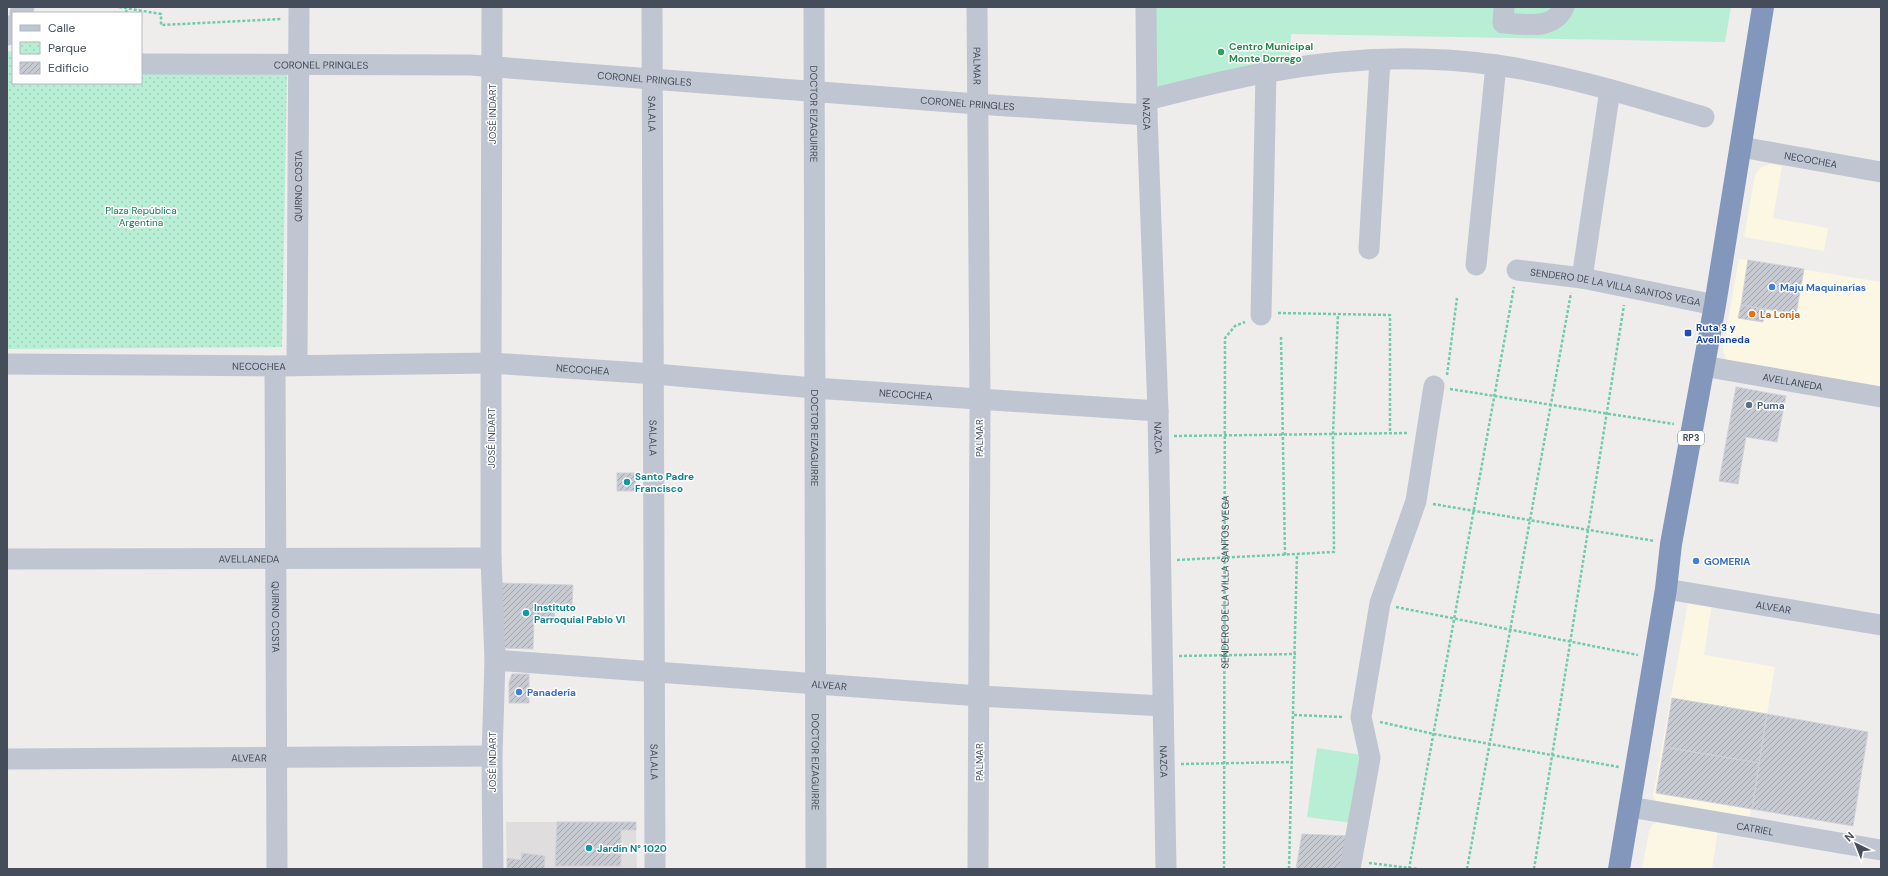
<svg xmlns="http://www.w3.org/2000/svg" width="1888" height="876" font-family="'DM Sans',sans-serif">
<defs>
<pattern id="park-dots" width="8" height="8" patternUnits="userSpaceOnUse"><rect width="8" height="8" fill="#b8eed4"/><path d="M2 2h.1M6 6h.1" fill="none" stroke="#9fceb8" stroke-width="1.8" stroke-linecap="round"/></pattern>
<pattern id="building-hatch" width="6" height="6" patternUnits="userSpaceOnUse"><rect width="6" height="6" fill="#c8cad2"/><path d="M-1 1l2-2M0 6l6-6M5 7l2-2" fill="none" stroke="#a4a6ad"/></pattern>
</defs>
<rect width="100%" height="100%" fill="#efecec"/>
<g fill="#fbf7e3">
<polygon points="1770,164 1782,166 1773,218 1828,228 1824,251 1744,237 1755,175 1761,167"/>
<polygon points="1739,259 1881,282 1881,389 1732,363 1726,359 1723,349"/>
<polygon points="1688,603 1712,603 1704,655 1775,667 1749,821 1657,803 1653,796"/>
<polygon points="1659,821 1718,830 1712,869 1642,869 1649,831 1652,825"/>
</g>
<polygon fill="#e0ddde" points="506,822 636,822 637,869 507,869"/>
<g fill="#b8eed4">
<polygon points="1151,7 1731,7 1725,42 1291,34 1290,61 1153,91"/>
<polygon points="1317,748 1362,755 1352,823 1307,817"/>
</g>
<polygon fill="url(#park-dots)" points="7,51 13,52 13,83 141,83 141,72 287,69 282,347 7,349"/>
<g fill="url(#building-hatch)" stroke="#d0d1d8">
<polygon points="1748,260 1804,269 1796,314 1741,305"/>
<polygon points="1741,305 1766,309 1763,322 1738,318"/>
<polygon points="1736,387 1786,396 1777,442 1746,437 1738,484 1719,481"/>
<rect x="617" y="473" width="19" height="18"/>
<polygon points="499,583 573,585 572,605 555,604 554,622 534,621 533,649 503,648"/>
<polygon points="512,674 529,674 529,703 509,703 509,682"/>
<polygon points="1672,698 1767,714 1759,763 1664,747"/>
<polygon points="1767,714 1868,732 1853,826 1752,809"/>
<polygon points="1664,747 1759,763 1752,809 1656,793"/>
<polygon points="557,822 636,822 636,830 621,830 621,866 555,866"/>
<polygon points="1302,834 1349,836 1343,869 1296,869"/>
<polygon points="522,853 545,856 544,869 507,869 507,858 521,860"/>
</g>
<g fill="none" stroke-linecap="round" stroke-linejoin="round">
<g stroke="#70ccab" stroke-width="2.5" stroke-dasharray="3 2" stroke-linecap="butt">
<polyline points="119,7 161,14 161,25 282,19"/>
<polyline points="126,13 127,7"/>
<polyline points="1278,313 1390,315 1390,433"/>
<polyline points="1281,337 1285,555"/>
<polyline points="1447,375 1457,298"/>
<polyline points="1450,389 1674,424"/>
<polyline points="1174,436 1409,433"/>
<polyline points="1433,504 1655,541"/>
<polyline points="1177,560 1334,552 1333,434 1338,314"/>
<polyline points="1396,607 1638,655"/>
<polyline points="1179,656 1296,654"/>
<polyline points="1294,715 1343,717"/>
<polyline points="1380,722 1434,734 1619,767"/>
<polyline points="1181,764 1293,762"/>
<polyline points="1369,863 1418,869"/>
<path id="s1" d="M 1224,869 L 1225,338 L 1235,326 L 1245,322"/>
<polyline points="1289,869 1297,554"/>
<polyline points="1409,869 1514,287"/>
<polyline points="1467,869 1571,293"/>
<polyline points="1534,869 1624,305"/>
</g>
<g stroke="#bfc6d2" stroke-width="21">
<polyline points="492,7 491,363 491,558 495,660 492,756 493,869"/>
<path id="s2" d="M 652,7 L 655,869"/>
<path id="s3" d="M 814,7 L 816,869"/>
<path id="s4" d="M 977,7 L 980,400 L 978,869"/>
<path id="s5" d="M 1146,7 L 1147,115 L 1158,411 L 1166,869"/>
<path d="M 1504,7 L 1503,23 C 1525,24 1553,31 1564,7"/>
<polyline points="20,13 24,7"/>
<polyline points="7,35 13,25"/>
<path id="s6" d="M 141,64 L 470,65 L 977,104 L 1147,115"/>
<path d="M 1147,100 C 1210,84 1274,68 1340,62 C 1391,57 1445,58 1496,65 C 1567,75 1636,97 1704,117"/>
<path id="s7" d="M 1741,147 L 1881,172"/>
<polyline points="1369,249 1380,60"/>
<polyline points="1476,265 1496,65"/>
<path id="s8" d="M 1517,270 L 1582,278 L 1715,305"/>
<polyline points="1582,278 1610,90"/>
<polyline points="1261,315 1266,73"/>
<path id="s9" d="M 7,364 L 275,366 L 491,363 L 655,374 L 814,388 L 1158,411"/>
<path id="s10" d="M 297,365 L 299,7"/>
<path id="s11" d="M 275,366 L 277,869"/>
<path id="s12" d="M 1703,366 L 1881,397"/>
<path id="s13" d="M 7,559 L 491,558"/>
<path id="s14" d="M 1666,589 L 1881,625"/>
<path id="s15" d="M 495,660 L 979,696 L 1163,706"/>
<path id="s16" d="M 7,759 L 492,756"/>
<path id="s17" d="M 1630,807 L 1881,850"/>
<polyline points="1350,869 1370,758 1361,717 1380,603 1416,501 1434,386"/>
</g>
<polyline stroke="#8397bc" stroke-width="22" points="1619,869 1666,589 1671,544 1715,305 1763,7"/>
</g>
<circle fill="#2e9e5b" stroke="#fff" stroke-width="1.5" cx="1221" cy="52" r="4"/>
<g fill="#3f7fe0" stroke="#fff" stroke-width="1.5">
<circle cx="1772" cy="287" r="4"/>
<circle cx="1696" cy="561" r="4"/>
<circle cx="519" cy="692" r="4"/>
</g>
<circle fill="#e8710a" stroke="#fff" stroke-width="1.5" cx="1752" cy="314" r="4"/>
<rect fill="#1a4fb4" stroke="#fff" stroke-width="1.5" x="1684" y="329" width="8" height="8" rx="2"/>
<circle fill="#5c6f8a" stroke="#fff" stroke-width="1.5" cx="1749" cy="405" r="4"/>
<g fill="#0f9aa8" stroke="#fff" stroke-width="1.5">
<circle cx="627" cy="482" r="4"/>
<circle cx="526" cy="613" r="4"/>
<circle cx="589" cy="848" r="4"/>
</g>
<g text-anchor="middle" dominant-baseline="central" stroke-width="3" stroke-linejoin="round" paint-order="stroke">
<rect fill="#fff" stroke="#7c828b" stroke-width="1" x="1678" y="431" width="26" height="14" rx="3"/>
<g font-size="9" font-weight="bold" fill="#444d59">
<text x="1691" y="438">RP3</text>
</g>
<g font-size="10" font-weight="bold" fill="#27864d" stroke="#fff" text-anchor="start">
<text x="1229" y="46">Centro Municipal<tspan x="1229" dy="12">Monte Dorrego</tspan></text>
</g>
<g font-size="10" fill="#444d59" stroke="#fff">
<text stroke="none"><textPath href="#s6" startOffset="180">CORONEL PRINGLES</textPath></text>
<text stroke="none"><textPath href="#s4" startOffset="59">PALMAR</textPath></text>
<text stroke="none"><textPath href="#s6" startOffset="504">CORONEL PRINGLES</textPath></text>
<text stroke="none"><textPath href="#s6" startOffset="828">CORONEL PRINGLES</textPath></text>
<text transform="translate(492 114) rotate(-90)">JOSÉ INDART</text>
<text stroke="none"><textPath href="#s2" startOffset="107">SALALA</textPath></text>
<text stroke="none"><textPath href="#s3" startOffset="107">DOCTOR EIZAGUIRRE</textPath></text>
<text stroke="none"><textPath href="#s5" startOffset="107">NAZCA</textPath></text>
<text stroke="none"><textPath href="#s7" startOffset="71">NECOCHEA</textPath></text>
<text stroke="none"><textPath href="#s10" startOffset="179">QUIRNO COSTA</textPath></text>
<text stroke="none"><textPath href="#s8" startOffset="100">SENDERO DE LA VILLA SANTOS VEGA</textPath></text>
<text stroke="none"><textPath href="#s9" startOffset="252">NECOCHEA</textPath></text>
<text stroke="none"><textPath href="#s9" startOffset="576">NECOCHEA</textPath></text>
<text stroke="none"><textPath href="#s12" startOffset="91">AVELLANEDA</textPath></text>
<text stroke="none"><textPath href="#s9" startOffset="900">NECOCHEA</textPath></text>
<text transform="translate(491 438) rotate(-90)">JOSÉ INDART</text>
<text stroke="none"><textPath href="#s2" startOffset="431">SALALA</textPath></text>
<text stroke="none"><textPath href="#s3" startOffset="431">DOCTOR EIZAGUIRRE</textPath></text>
<text transform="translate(979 438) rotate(-90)">PALMAR</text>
<text stroke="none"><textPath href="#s5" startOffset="431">NAZCA</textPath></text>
<text stroke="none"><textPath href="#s13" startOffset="242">AVELLANEDA</textPath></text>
<text stroke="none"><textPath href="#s1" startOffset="287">SENDERO DE LA VILLA SANTOS VEGA</textPath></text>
<text stroke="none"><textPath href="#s14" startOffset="109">ALVEAR</textPath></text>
<text stroke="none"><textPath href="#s11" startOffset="251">QUIRNO COSTA</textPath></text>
<text stroke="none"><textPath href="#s15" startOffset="335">ALVEAR</textPath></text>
<text stroke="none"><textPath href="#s16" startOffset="242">ALVEAR</textPath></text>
<text transform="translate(492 762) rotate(-90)">JOSÉ INDART</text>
<text stroke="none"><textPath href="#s2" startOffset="755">SALALA</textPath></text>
<text stroke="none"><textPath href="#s3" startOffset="755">DOCTOR EIZAGUIRRE</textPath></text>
<text transform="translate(979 762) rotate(-90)">PALMAR</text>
<text stroke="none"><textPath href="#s5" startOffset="755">NAZCA</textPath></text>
<text stroke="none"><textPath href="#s17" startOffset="127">CATRIEL</textPath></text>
</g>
<g font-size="10" fill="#157a55" stroke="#fff">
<text x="141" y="210">Plaza República<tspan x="141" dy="12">Argentina</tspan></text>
</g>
<g font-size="10" font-weight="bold" fill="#366cbe" stroke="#fff" text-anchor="start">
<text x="1780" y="287">Maju Maquinarías</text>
<text x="1704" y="561">GOMERIA</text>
<text x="527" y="692">Panadería</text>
</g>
<g font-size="10" font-weight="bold" fill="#c56008" stroke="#fff" text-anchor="start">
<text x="1760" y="314">La Lonja</text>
</g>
<g font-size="10" font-weight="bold" fill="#164399" stroke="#fff" text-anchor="start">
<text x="1696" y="327">Ruta 3 y<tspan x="1696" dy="12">Avellaneda</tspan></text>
</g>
<g font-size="10" font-weight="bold" fill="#4e5e75" stroke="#fff" text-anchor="start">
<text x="1757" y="405">Puma</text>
</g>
<g font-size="10" font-weight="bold" fill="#0d838f" stroke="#fff" text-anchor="start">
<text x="635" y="476">Santo Padre<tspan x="635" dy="12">Francisco</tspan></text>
<text x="534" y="607">Instituto<tspan x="534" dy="12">Parroquial Pablo VI</tspan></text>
<text x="597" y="848">Jardín N° 1020</text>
</g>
</g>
<rect width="1888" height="876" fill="none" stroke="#444d59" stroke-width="16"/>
<rect x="12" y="12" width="130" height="72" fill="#ffffff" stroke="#b4b8bd"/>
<rect x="20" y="25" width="20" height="6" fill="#bfc6d2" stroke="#b4b8bd"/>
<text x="48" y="32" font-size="12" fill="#444d59">Calle</text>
<rect x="20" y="42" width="20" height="12" fill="url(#park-dots)" stroke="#b4b8bd"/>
<text x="48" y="52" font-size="12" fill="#444d59">Parque</text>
<rect x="20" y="62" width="20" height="12" fill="url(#building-hatch)" stroke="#b4b8bd"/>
<text x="48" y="72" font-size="12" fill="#444d59">Edificio</text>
<g transform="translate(1856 844) rotate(317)" stroke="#ffffff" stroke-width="3" paint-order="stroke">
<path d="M0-3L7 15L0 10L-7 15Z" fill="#444d59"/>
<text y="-6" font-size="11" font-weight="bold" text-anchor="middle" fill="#444d59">N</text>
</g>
</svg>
